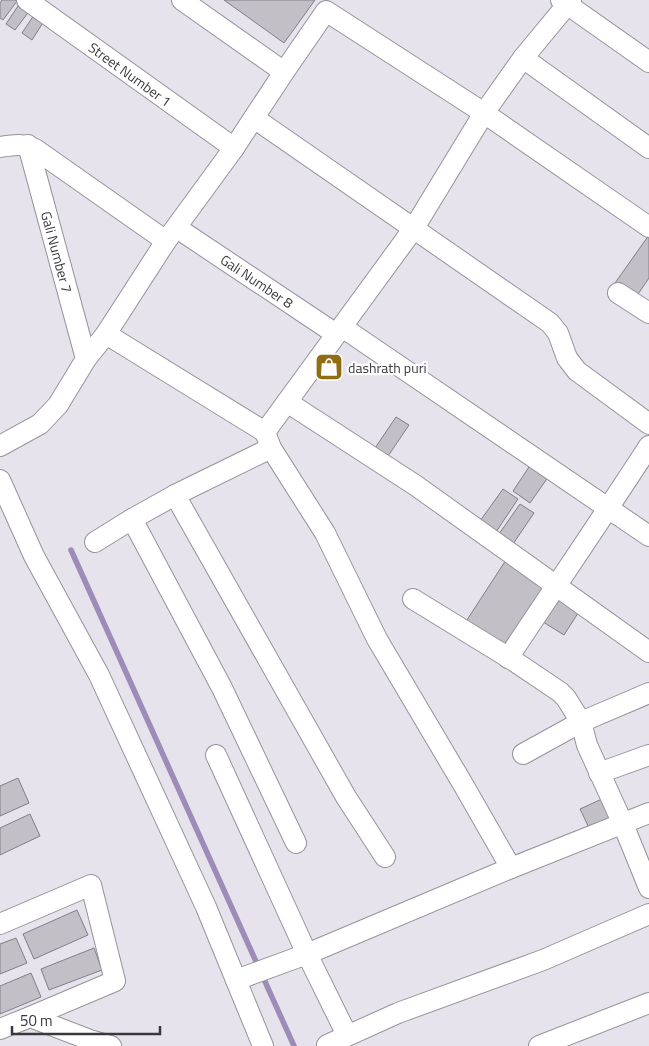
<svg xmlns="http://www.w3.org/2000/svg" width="649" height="1046" font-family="'Titillium Web',sans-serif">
<rect width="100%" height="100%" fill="#e7e3ec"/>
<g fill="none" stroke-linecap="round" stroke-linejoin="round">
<polyline stroke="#9d8bb8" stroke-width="5.5" points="71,550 294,1046"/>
</g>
<g fill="#c2bfc7" stroke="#817e86">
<polygon points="2,0 15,0 17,1 3,20 0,18 0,3"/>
<polygon points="224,0 315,0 284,43"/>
<polygon points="20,3 30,10 15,30 6,24"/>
<polygon points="36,12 46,18 32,40 22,33"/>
<polygon points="649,235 649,278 636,297 615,283"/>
<polygon points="396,417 409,425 386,459 373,451"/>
<polygon points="533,461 551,473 530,503 513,491"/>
<polygon points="503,489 518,499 496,532 480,521"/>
<polygon points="520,504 534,513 513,544 499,534"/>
<polygon points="506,560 549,587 506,654 463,626"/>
<polygon points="558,592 582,607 564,635 540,620"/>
<polygon points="18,778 29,803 0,816 0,786"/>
<polygon points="602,799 612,823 591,832 580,809"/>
<polygon points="30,814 40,836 0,855 0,828"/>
<polygon points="77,910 88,935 34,959 23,934"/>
<polygon points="16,938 27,963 0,974 0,944"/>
<polygon points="94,948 102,970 49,990 41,969"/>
<polygon points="31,973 41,997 0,1014 0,986"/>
</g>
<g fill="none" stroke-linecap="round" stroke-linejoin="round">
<defs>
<g id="minor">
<polyline points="27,0 234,148"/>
<polyline points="182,0 284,72"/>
<polyline points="561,0 649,62"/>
<polyline points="571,0 523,58 484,113 649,227"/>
<polyline points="523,58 649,148"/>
<polyline points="254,118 550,323 558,333 567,358 577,371 649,424"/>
<polyline points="28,145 86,359"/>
<path d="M 0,147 C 13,145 23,143 35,149 L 166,241"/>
<polyline points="177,228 336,334"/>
<polyline points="618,293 649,313"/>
<polyline points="342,327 649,536"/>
<polyline points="106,334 265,432"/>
<polyline points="287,402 415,485 649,652"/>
<polyline points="0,446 40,424 58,405 86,359 106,334 166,241 234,148 284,72 326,11 484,113 414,228 265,432 271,448 325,533 377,639 464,786 511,868"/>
<polyline points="0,480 34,556 99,675 206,907 263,1046"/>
<polyline points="175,495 346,797 385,857"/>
<polyline points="132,519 222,688 296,843"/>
<polyline points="95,542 132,519 175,495 271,448"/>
<polyline points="413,599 514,661 560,692 566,698 581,722 587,745 623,824 649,888"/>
<path d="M 508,658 C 555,587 603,517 649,446"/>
<polyline points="523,754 581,722 649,693"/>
<polyline points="216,755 307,954 347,1035"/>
<polyline points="599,773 649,755"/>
<polyline points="0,924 91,885 115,981 30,1017"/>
<polyline points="236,980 307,954 511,868 649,813"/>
<polyline points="0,1029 30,1017 90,1040 111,1046"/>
<polyline points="327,1045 398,1013 543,960 649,914"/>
<polyline points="539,1046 649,1003"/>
</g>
</defs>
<use href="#minor" stroke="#95929b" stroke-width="22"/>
<use href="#minor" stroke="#fff" stroke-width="20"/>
</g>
<defs>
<symbol id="shop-square" viewBox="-11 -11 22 22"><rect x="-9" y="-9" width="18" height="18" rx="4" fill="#906d13" stroke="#fff"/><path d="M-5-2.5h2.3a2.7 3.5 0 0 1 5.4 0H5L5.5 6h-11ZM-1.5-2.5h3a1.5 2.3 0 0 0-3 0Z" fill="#fff"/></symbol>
</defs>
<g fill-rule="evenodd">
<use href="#shop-square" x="313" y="351" width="32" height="32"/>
</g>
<g text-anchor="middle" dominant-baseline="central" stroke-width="4.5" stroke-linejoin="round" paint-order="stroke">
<g font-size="14" fill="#39383c" stroke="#fff">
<text transform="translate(130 74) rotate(36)">Street Number 1</text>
<text transform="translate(57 252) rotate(75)">Gali Number 7</text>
<text transform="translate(257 281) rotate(34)">Gali Number 8</text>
</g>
<g font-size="14" fill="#39383c" stroke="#fff" text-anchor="start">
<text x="348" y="367">dashrath puri</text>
</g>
</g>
<path d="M12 1026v8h148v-8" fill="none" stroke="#39383c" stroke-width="2.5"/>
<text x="20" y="1026" font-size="15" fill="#39383c" stroke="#ffffff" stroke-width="4" paint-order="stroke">50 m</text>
</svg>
